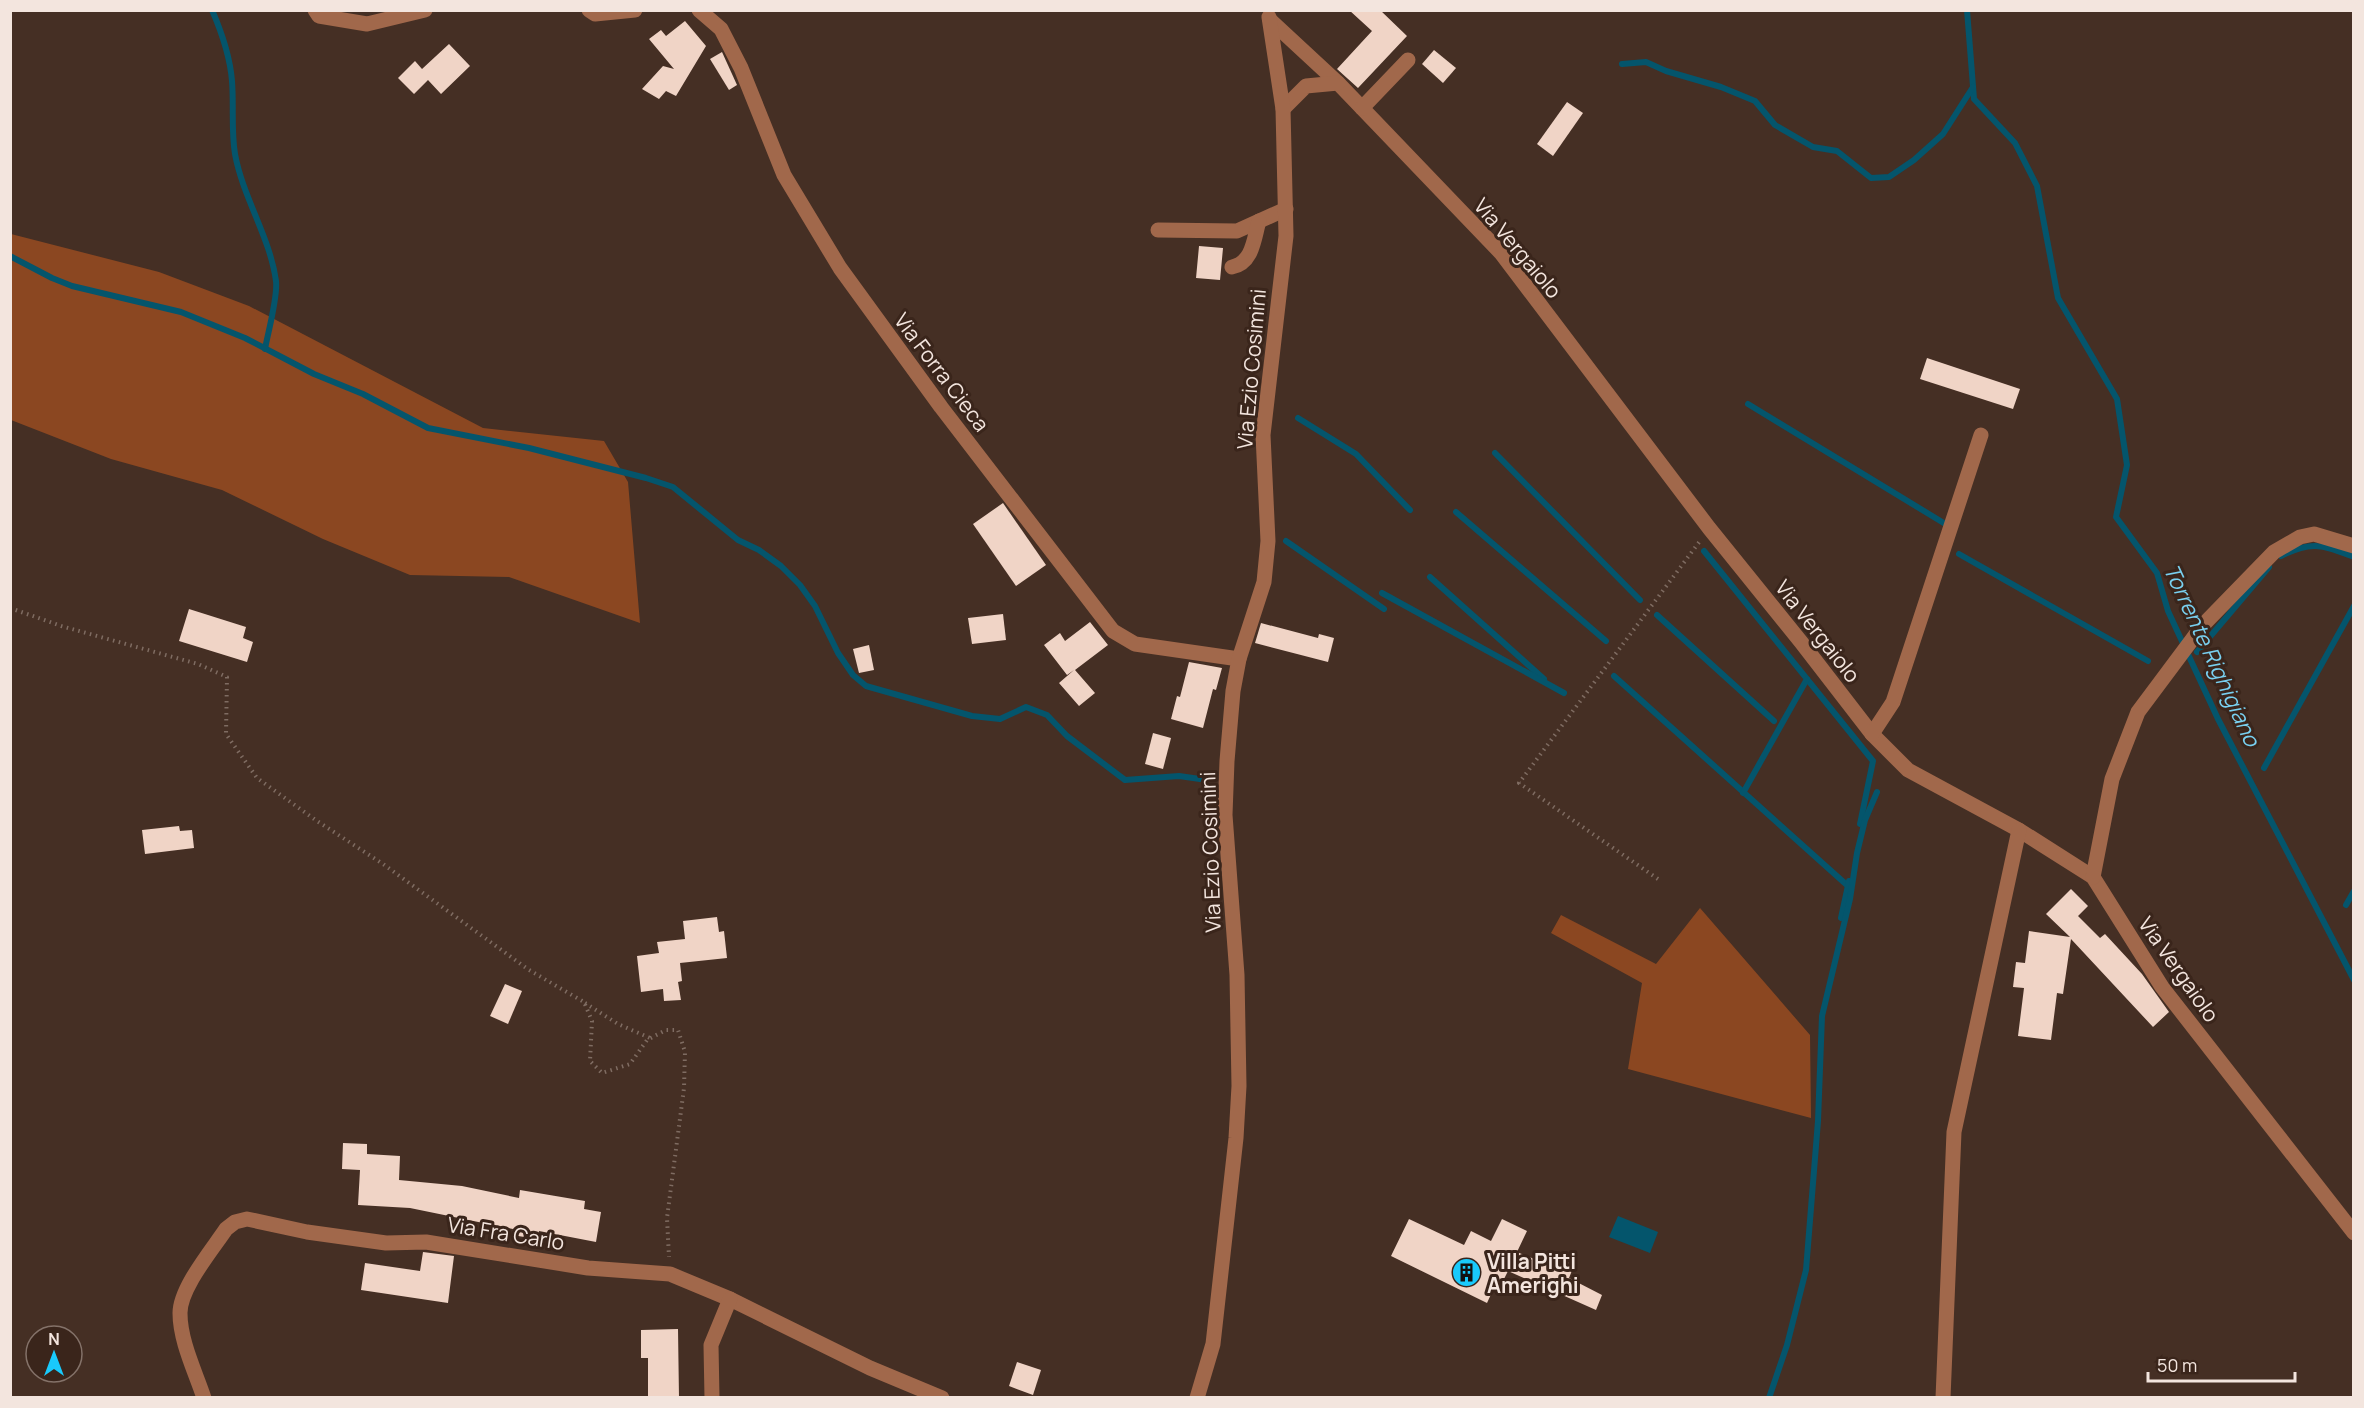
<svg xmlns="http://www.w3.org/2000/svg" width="2364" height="1408" font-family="Manrope,sans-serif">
<rect width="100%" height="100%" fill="#452f24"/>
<g fill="#8b4721">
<polygon points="11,234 159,272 249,306 483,428 604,441 628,482 640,623 509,577 410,575 323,539 222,490 111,459 11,420"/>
<polygon points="1700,908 1810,1035 1811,1118 1628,1069 1642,983 1551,933 1561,915 1656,964"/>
</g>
<polygon fill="#04556c" points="1618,1216 1658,1232 1650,1253 1609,1237"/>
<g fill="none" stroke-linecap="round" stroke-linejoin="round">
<g stroke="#04556c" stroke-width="6">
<path d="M 212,10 C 222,33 230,56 232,81 C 234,106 231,130 235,154 C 243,198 270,237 276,281 C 278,297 268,332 265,349"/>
<polyline points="1967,10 1974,99 2015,143 2037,186 2058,298 2117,399 2127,465 2116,517 2157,573 2168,611 2218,719 2354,980"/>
<polyline points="1622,64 1646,62 1666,71 1721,87 1755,101 1775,125 1813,147 1837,151 1871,178 1889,177 1914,160 1943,134 1973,87"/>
<polyline points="10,256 52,278 72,286 181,312 245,338 314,374 363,394 428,428 529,448 646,478 673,487 738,540 759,550 781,566 800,585 815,606 838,653 853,675 866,686 972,716 1000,719 1026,707 1047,715 1067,736 1125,780 1179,776 1200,779"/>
<polyline points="1748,404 1947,525"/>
<polyline points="1298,418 1356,454 1410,510"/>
<polyline points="1495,453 1640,600"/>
<polyline points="1456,512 1606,641"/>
<polyline points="1286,541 1384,609"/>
<polyline points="1704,551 1873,761 1860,824"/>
<polyline points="1959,554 2148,661"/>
<path d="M 2281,556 C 2312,540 2322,545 2354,557"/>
<polyline points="1430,577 1544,679"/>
<polyline points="1382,593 1564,693"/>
<polyline points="1657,615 1774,721"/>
<polyline points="2197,652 2269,567"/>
<polyline points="1614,676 1848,886"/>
<polyline points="2264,768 2354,606"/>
<polyline points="1743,793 1807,679"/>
<polyline points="2346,905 2354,891"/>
<polyline points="1841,918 1849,881"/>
<polyline points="1769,1398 1787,1345 1806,1270 1818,1121 1822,1016 1850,899 1857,853 1865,820 1877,792"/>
</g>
</g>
<g fill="#f0d4c6">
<polygon points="1349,10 1380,10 1407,36 1358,88 1337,69 1372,31"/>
<polygon points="685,21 706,46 676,96 666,91 659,99 642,89 663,66 674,69 649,39 661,30 666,36"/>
<polygon points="449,44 470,66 441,94 428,80 414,94 398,78 415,61 422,69"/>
<polygon points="1434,50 1456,68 1443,83 1422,64"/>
<polygon points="722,52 737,85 729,90 710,59"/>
<polygon points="1567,102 1583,113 1553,156 1537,144"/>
<polygon points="1199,246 1223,248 1220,280 1196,278"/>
<polygon points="1927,358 2020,389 2013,409 1920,379"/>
<polygon points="1003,503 1046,565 1016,586 973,524"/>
<polygon points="189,609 246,627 243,638 253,642 247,662 179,641"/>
<polygon points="1003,614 1006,640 972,644 968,618"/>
<polygon points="1090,622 1108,645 1075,670 1095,693 1079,706 1059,683 1074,670 1067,675 1044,645 1060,633 1065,641"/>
<polygon points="1261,623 1318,638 1319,634 1334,638 1328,662 1255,643"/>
<polygon points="869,645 874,670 859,673 853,649"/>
<polygon points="1189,662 1222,668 1216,690 1213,689 1203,728 1171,719 1177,696 1180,697"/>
<polygon points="1153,733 1171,738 1163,769 1145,764"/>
<polygon points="179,826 180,831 192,830 194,848 145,854 142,830"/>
<polygon points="2071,889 2088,906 2078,916 2100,938 2105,934 2142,974 2169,1012 2153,1027 2071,939 2063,994 2057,993 2051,1040 2018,1036 2024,988 2013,987 2016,962 2025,963 2029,931 2070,937 2046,914"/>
<polygon points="717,917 719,932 724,931 727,958 680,963 682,981 678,982 681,1000 664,1001 663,989 641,992 637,956 659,953 657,942 685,939 683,921"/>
<polygon points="505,984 522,991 508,1024 490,1016"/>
<polygon points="343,1143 367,1144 367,1154 400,1156 399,1180 462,1186 519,1198 520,1190 585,1201 584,1209 601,1212 596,1242 539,1231 537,1239 512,1235 513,1229 410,1208 358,1205 360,1170 342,1169"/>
<polygon points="1409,1219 1464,1245 1471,1231 1491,1241 1502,1219 1527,1231 1517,1252 1556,1268 1561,1258 1575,1263 1569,1278 1602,1295 1596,1310 1508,1271 1497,1293 1493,1290 1487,1303 1391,1256"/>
<polygon points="423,1252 454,1256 448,1303 361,1290 365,1263 420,1271"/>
<polygon points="678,1329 679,1398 648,1398 648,1358 641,1358 641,1330"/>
<polygon points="1017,1362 1041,1370 1033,1395 1009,1386"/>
</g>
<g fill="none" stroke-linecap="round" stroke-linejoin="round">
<g stroke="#7f6c62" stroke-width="4" stroke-dasharray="1.5 4.5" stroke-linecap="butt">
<polyline points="10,608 61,626 198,664 227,677 226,734 257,778 317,821 383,864 529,970 584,1002 592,1021 590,1061 602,1073 630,1064 647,1040 666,1030 678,1030 685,1052 684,1088 667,1218 669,1257"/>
<polyline points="1658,879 1519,783 1700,541"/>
<polyline points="585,1003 618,1024 650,1038"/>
</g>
<g stroke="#a1684b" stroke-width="15">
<polyline points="315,10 319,16 367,24 425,10"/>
<polyline points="589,10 595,14 635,10"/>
<polyline points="699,10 721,29 741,68 784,175 840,268 941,407 1113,631 1135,644 1239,659"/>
<polyline points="1270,20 1338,83 1501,253 1709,528 1801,642 1872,734 1908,770 2019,830 2093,877 2162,987 2354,1233"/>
<polyline points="1362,108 1408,60"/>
<polyline points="1283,109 1306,86 1338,83"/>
<polyline points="1158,230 1237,231 1286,209"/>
<path d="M 1232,267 C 1253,263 1254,238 1259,221"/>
<polyline points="1872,734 1893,702 1981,435"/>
<polyline points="2093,877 2112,779 2138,712 2203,625 2274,552 2300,537 2314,534 2354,546"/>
<path d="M 204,1398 C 195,1371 180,1341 180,1313 C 180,1288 212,1250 226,1229 L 235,1222 L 247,1219 L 307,1232 L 386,1243 L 426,1242 L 588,1268 L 670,1274 L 730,1299 L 870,1368 L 942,1398"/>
<polyline points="712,1398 711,1345 730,1299"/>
<polyline points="1197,1398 1213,1344 1236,1138 1239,1086 1237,975 1225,815 1227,761 1233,691 1239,659 1264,582 1268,541 1263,435 1286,236 1283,109 1269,17"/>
<polyline points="1943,1398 1954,1132 2019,830"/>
</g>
</g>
<defs>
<symbol id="building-disc" viewBox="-11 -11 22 22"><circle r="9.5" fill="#19cafc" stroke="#3a251b"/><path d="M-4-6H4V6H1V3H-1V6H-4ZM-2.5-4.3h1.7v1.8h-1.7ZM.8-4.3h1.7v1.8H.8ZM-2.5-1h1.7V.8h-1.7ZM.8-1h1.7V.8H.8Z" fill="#111"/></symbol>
</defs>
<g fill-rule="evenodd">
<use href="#building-disc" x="1450" y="1256" width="33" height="33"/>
</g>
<g text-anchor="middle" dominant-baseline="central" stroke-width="6" stroke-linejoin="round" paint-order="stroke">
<g font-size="21" fill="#f3e5de" stroke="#3a251b">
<text transform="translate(1518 248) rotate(50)">Via Vergaiolo</text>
<text transform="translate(1251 369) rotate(-85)">Via Ezio Cosimini</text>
<text transform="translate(942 372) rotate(53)">Via Forra Cieca</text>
<text transform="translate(1818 631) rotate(52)">Via Vergaiolo</text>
<text transform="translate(1210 852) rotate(-92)">Via Ezio Cosimini</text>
<text transform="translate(2179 969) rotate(55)">Via Vergaiolo</text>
<text transform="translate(506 1233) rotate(9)">Via Fra Carlo</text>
</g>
<g font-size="21" font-weight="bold" fill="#f3e5de" stroke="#3a251b" text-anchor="start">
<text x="1487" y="1261">Villa Pitti<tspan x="1487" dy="24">Amerighi</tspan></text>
</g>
<g font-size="22" font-style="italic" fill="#79d0f0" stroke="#3a251b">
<text transform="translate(2212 655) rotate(65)">Torrente Righigiano</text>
</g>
</g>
<rect width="2364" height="1408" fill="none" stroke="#f3e5de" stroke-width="24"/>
<g transform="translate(54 1354)"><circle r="28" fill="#3a251b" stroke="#847269" stroke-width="1.5"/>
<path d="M0-4.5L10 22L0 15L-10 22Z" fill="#19cafc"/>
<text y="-9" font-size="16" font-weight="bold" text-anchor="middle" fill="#f3e5de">N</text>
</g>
<path d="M2148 1372v9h147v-9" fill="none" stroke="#f3e5de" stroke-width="3"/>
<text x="2157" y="1372" font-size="18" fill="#f3e5de" stroke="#3a251b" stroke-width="4.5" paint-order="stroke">50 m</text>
</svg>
